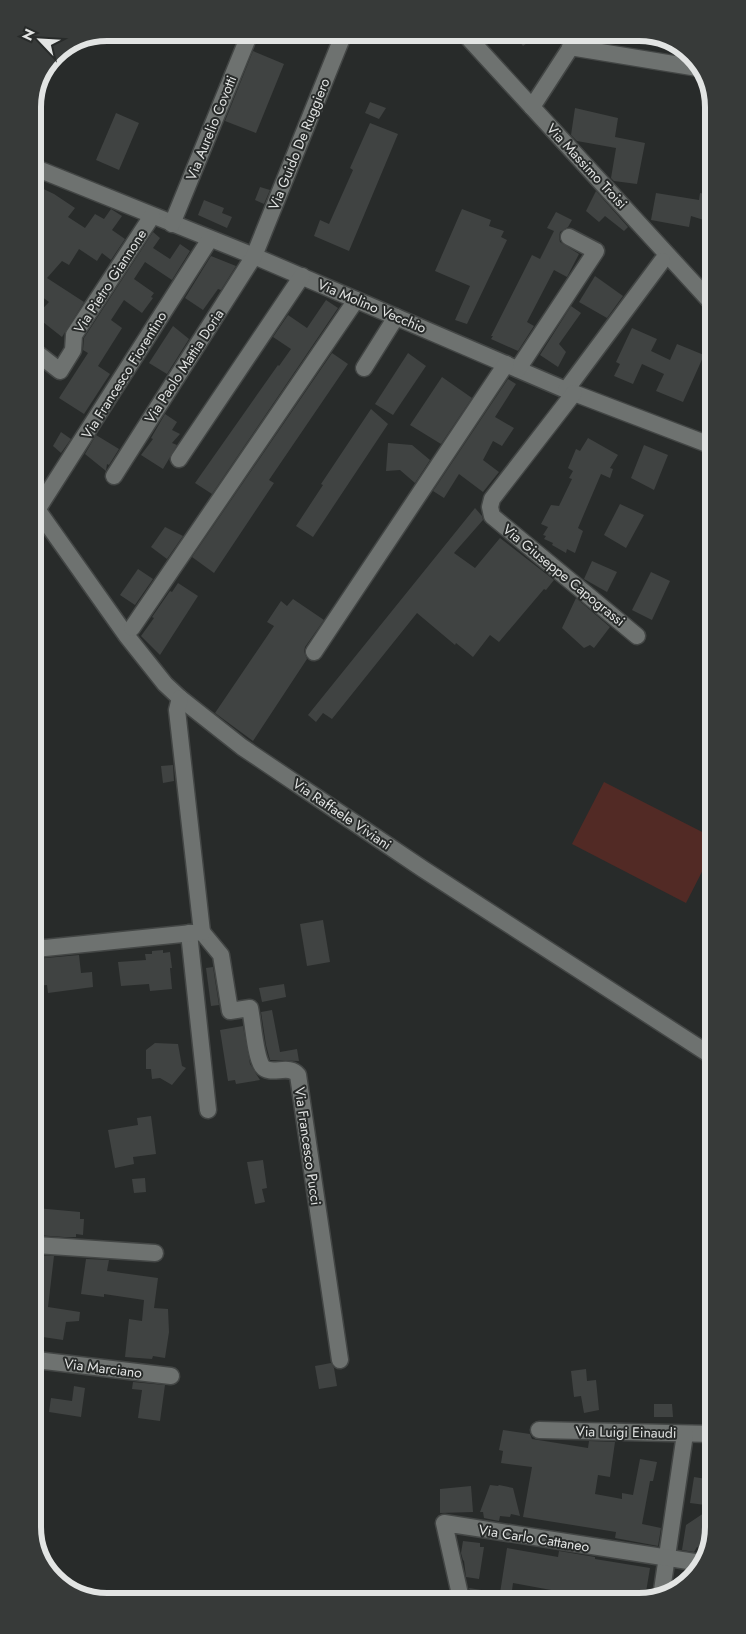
<svg xmlns="http://www.w3.org/2000/svg" width="746" height="1634" font-family="Jost,sans-serif">
<rect width="100%" height="100%" fill="#282b2a"/>
<polygon fill="#522a25" points="604,782 712,837 712,852 686,903 572,844"/>
<g fill="#404342">
<polygon points="513,33 541,33 523,46"/>
<polygon points="253,51 284,64 256,133 225,121"/>
<polygon points="370,102 386,108 379,119 365,113"/>
<polygon points="575,108 618,118 615,137 645,143 637,184 614,181 611,178 616,148 577,141 571,135"/>
<polygon points="116,113 139,123 119,170 96,160"/>
<polygon points="370,123 398,134 349,251 314,236 320,220 329,224 353,170 350,168"/>
<polygon points="33,184 54,194 75,208 68,217 85,228 95,214 104,219 111,209 122,216 112,230 125,239 111,260 102,253 97,261 79,249 69,265 62,261 47,278 84,302 62,337 43,322 33,334 33,319 49,302 33,290"/>
<polygon points="260,187 270,190 264,204 255,200"/>
<polygon points="596,191 628,227 624,231 605,216 599,222 586,211"/>
<polygon points="656,193 699,200 700,193 710,195 707,221 691,216 689,227 651,220"/>
<polygon points="204,200 224,208 222,213 232,217 227,228 198,215"/>
<polygon points="462,209 491,220 489,226 504,231 501,237 507,240 467,324 455,320 470,286 435,271"/>
<polygon points="556,212 572,220 568,227 560,232 559,237 560,242 579,254 567,277 554,270 527,322 534,326 518,351 491,339 493,336 491,336 532,255 540,259 554,231 547,228"/>
<polygon points="153,232 160,238 153,248 170,259 180,244 190,251 172,280 145,262 134,279 154,293 151,297 153,298 142,313 124,300 111,320 122,328 98,366 110,374 84,414 59,398 88,353 83,350 84,338"/>
<polygon points="211,256 236,266 221,290 218,289 203,310 185,298"/>
<polygon points="595,276 623,296 607,318 579,302"/>
<polygon points="326,300 338,308 212,494 195,483 278,365 279,366 291,349 273,337 288,315 307,328"/>
<polygon points="571,306 581,313 559,344 566,352 558,367 540,355"/>
<polygon points="173,326 189,339 167,374 149,363"/>
<polygon points="632,328 657,339 651,351 670,360 677,344 704,355 683,402 656,391 664,374 642,364 633,384 614,376 620,364 616,362"/>
<polygon points="332,353 348,364 269,480 274,483 214,573 192,557"/>
<polygon points="408,353 426,366 393,415 375,404"/>
<polygon points="442,377 472,398 441,444 410,425"/>
<polygon points="508,379 516,384 495,417 514,428 502,446 493,441 483,460 499,472 483,492 459,474 444,498 433,491"/>
<polygon points="371,409 388,424 313,537 296,526 323,485 321,484"/>
<polygon points="165,414 177,422 172,430 180,434 172,443 177,445 163,469 141,455 153,439 151,438"/>
<polygon points="61,432 71,439 61,453 53,446"/>
<polygon points="96,435 119,449 109,465 107,464 106,471 85,454"/>
<polygon points="588,438 618,455 610,468 613,469 610,478 601,474 578,528 583,531 575,553 567,549 566,553 552,545 553,543 544,539 546,536 543,535 548,527 541,524 551,505 559,506 572,479 569,478 573,471 568,468 576,449 580,451"/>
<polygon points="388,443 412,445 430,460 415,483 400,470 386,471"/>
<polygon points="644,445 668,455 654,490 631,478"/>
<polygon points="620,504 644,515 626,548 604,535"/>
<polygon points="475,508 482,516 483,520 454,553 475,568 500,538 554,580 546,590 544,589 499,642 490,635 473,657 456,643 455,645 417,613 332,719 323,713 316,722 308,715"/>
<polygon points="165,527 183,536 167,559 151,547"/>
<polygon points="592,561 617,572 607,592 584,579"/>
<polygon points="138,569 153,579 135,605 120,595"/>
<polygon points="651,572 670,581 652,620 632,610"/>
<polygon points="178,583 198,596 160,655 141,636 154,618 152,617 170,591 172,592"/>
<polygon points="576,598 610,627 594,648 590,645 584,648 562,628"/>
<polygon points="293,599 324,620 305,647 304,652 307,659 253,741 215,713 274,626 267,622 281,601 287,606"/>
<polygon points="173,765 174,781 163,783 161,766"/>
<polygon points="323,920 330,962 307,966 300,924"/>
<polygon points="163,950 163,953 170,952 172,968 170,968 172,989 150,991 149,984 121,986 118,962 146,960 145,954 152,954 152,951"/>
<polygon points="79,955 81,973 92,972 93,987 48,993 47,985 35,986 35,959"/>
<polygon points="213,967 219,1005 211,1006 206,968"/>
<polygon points="284,984 286,997 262,1002 259,988"/>
<polygon points="272,1010 280,1052 297,1049 299,1061 270,1060 266,1045 261,1012"/>
<polygon points="243,1026 250,1064 260,1080 236,1084 235,1080 228,1081 220,1030"/>
<polygon points="155,1043 178,1044 182,1066 186,1068 172,1085 160,1078 152,1079 151,1069 146,1069 146,1050"/>
<polygon points="151,1116 156,1154 133,1157 134,1164 115,1168 108,1130 138,1125 137,1118"/>
<polygon points="263,1160 267,1188 262,1189 265,1202 255,1204 247,1162"/>
<polygon points="145,1178 146,1192 134,1193 132,1179"/>
<polygon points="36,1208 80,1212 80,1219 84,1219 83,1235 76,1234 76,1237 64,1237 36,1235"/>
<polygon points="36,1255 54,1256 48,1307 80,1312 79,1321 66,1322 63,1340 36,1336 38,1315 36,1314 36,1312 39,1291 36,1290"/>
<polygon points="86,1259 109,1260 107,1271 158,1278 154,1308 168,1309 169,1332 165,1358 153,1356 152,1359 125,1357 129,1319 142,1321 144,1300 104,1294 104,1297 81,1294"/>
<polygon points="331,1363 334,1368 337,1386 319,1389 315,1366"/>
<polygon points="586,1369 587,1381 596,1380 599,1410 584,1413 581,1396 574,1397 571,1371"/>
<polygon points="133,1382 165,1385 160,1421 138,1418 142,1390 132,1389"/>
<polygon points="74,1386 85,1388 81,1417 49,1412 51,1398 72,1401"/>
<polygon points="654,1404 672,1404 673,1417 654,1417"/>
<polygon points="503,1430 530,1434 532,1439 588,1448 589,1441 615,1442 610,1477 598,1475 595,1494 622,1499 622,1493 633,1495 640,1459 657,1462 653,1481 650,1481 642,1524 661,1528 658,1546 615,1538 616,1532 523,1517 532,1467 501,1463 503,1451 499,1450"/>
<polygon points="694,1477 713,1480 713,1506 690,1503"/>
<polygon points="490,1485 498,1486 499,1485 513,1488 520,1516 511,1514 510,1517 500,1516 499,1521 484,1518 483,1512 480,1512"/>
<polygon points="471,1486 473,1512 440,1513 440,1489"/>
<polygon points="713,1507 713,1527 706,1550 697,1547 694,1552 682,1550 686,1525"/>
<polygon points="463,1541 480,1543 480,1547 484,1547 479,1579 466,1577 464,1561 463,1560 461,1553"/>
<polygon points="507,1548 558,1557 559,1551 595,1557 595,1559 650,1568 645,1598 622,1598 589,1592 589,1597 513,1583 511,1598 472,1599 469,1588 500,1593"/>
</g>
<g fill="none" stroke-linecap="round" stroke-linejoin="round">
<defs>
<g id="minor">
<polyline points="464,33 710,301"/>
<polyline points="570,47 698,68"/>
<polyline points="532,107 580,33"/>
<polyline points="33,167 254,256 566,390 710,445"/>
<polyline points="172,224 250,33"/>
<polyline points="33,350 60,371 73,350 74,335 152,216"/>
<polyline points="364,368 396,317"/>
<polyline points="518,369 596,251 569,237"/>
<polyline points="566,390 662,261"/>
<polyline points="574,393 492,499 490,507 492,516 637,636"/>
<polyline points="179,459 302,276"/>
<polyline points="114,476 254,256 344,33"/>
<polyline points="34,505 126,635 165,684 180,698 242,747 423,869 712,1056"/>
<polyline points="37,510 210,239"/>
<polyline points="132,628 356,300"/>
<polyline points="314,652 506,364"/>
<path d="M 202,932 L 221,955 L 230,1011 L 250,1008 C 253,1022 255,1055 262,1066 C 270,1077 289,1063 298,1075 L 340,1360"/>
<polyline points="189,933 208,1110"/>
<polyline points="35,949 202,932 177,710 180,698"/>
<polyline points="36,1245 155,1253"/>
<polyline points="36,1360 171,1376"/>
<polyline points="539,1430 713,1434"/>
<polyline points="661,1597 685,1434"/>
<polyline points="461,1599 444,1523 701,1563"/>
</g>
</defs>
<use href="#minor" stroke="#434645" stroke-width="19"/>
<use href="#minor" stroke="#6e7270" stroke-width="16"/>
</g>
<g text-anchor="middle" dominant-baseline="central" stroke-width="4" stroke-linejoin="round" paint-order="stroke">
<g font-size="14" fill="#e2e4e3" stroke="#282b2a">
<text transform="translate(211 128) rotate(-68)">Via Aurelio Covotti</text>
<text transform="translate(299 144) rotate(-68)">Via Guido De Ruggiero</text>
<text transform="translate(587 166) rotate(47)">Via Massimo Troisi</text>
<text transform="translate(110 281) rotate(-57)">Via Pietro Giannone</text>
<text transform="translate(372 306) rotate(23)">Via Molino Vecchio</text>
<text transform="translate(184 366) rotate(-57)">Via Paolo Mattia Doria</text>
<text transform="translate(124 375) rotate(-58)">Via Francesco Fiorentino</text>
<text transform="translate(564 575) rotate(39)">Via Giuseppe Capograssi</text>
<text transform="translate(342 814) rotate(34)">Via Raffaele Viviani</text>
<text transform="translate(308 1146) rotate(82)">Via Francesco Pucci</text>
<text transform="translate(103 1368) rotate(7)">Via Marciano</text>
<text transform="translate(626 1432) rotate(1)">Via Luigi Einaudi</text>
<text transform="translate(534 1538) rotate(9)">Via Carlo Cattaneo</text>
</g>
</g>
<path d="M0 0H746V1634H0ZM107 41H639A66 66 0 0 1 705 107V1527A66 66 0 0 1 639 1593H107A66 66 0 0 1 41 1527V107A66 66 0 0 1 107 41Z" fill="#373a39" fill-rule="evenodd"/>
<path fill="none" stroke="#e2e4e3" stroke-width="6" d="M107 41H639A66 66 0 0 1 705 107V1527A66 66 0 0 1 639 1593H107A66 66 0 0 1 41 1527V107A66 66 0 0 1 107 41Z"/>
<g transform="translate(40 40) rotate(295)" stroke="#282b2a" stroke-width="4" paint-order="stroke">
<path d="M0-4L9 19L0 12L-9 19Z" fill="#e2e4e3"/>
<text y="-8" font-size="14" font-weight="bold" text-anchor="middle" fill="#e2e4e3">N</text>
</g>
</svg>
